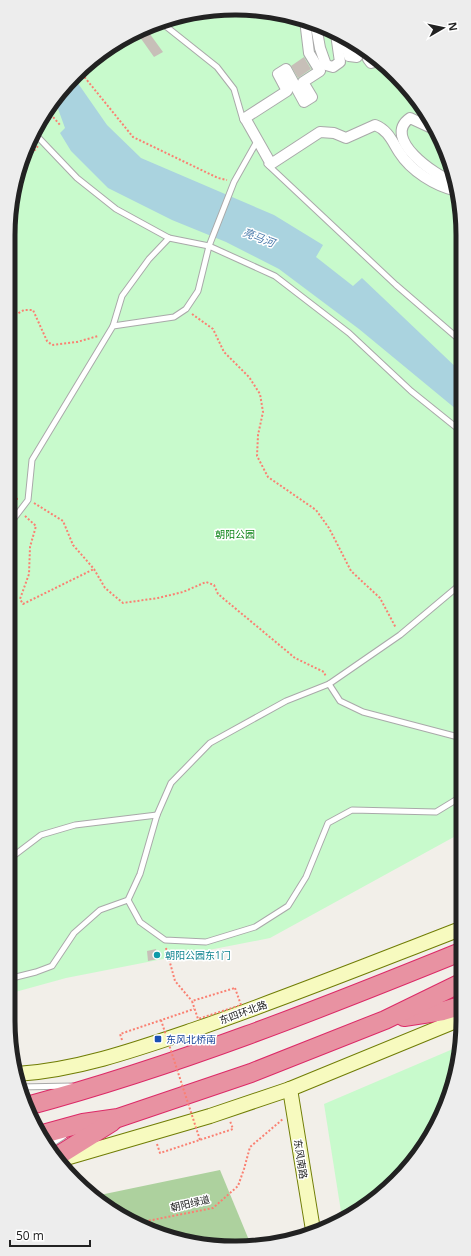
<svg xmlns="http://www.w3.org/2000/svg" width="471" height="1256" font-family="'Open Sans','Noto Sans SC',sans-serif">
<rect width="100%" height="100%" fill="#f2efe9"/>
<polygon fill="#add19e" points="220,1170 251,1245 206,1246 122,1218 95,1196"/>
<g fill="#c8facc">
<polygon points="206,10 295,16 362,46 407,86 440,135 461,206 463,832 270,938 66,978 8,994 8,236 16,176 55,97 122,38"/>
<polygon points="460,1046 455,1080 416,1159 362,1210 342,1218 324,1104"/>
</g>
<polygon fill="#aad3df" points="75,79 107,125 141,158 274,215 323,245 316,257 353,286 362,278 461,372 462,414 359,329 279,269 226,242 172,220 108,188 71,151 60,133 65,128 57,106 52,102 55,97"/>
<g fill="#c7bfb8">
<polygon points="147,30 163,52 154,57 137,33"/>
<polygon points="304,57 311,69 298,78 291,66"/>
<polygon points="156,949 158,959 148,961 147,951"/>
</g>
<g fill="none" stroke-linecap="round" stroke-linejoin="round">
<defs>
<g id="lane">
<polyline points="163,24 217,67 234,89 243,120"/>
<polyline points="36,135 77,178 116,209 169,238 209,246 275,276 349,333 411,391 462,432"/>
<polyline points="267,164 396,285 461,341"/>
<polyline points="113,326 122,296 149,259 169,238"/>
<polyline points="8,524 12,521 28,500 32,460 113,326 174,317 186,309 198,291 209,246 234,182 256,143"/>
<polyline points="329,684 340,701 363,712 462,738"/>
<polyline points="8,860 41,835 75,825 157,815"/>
<polyline points="128,900 140,922 165,940 206,942 255,927 288,906 306,877 328,823 352,810 436,812 459,798 462,791"/>
<polyline points="8,979 36,972 52,966 74,933 100,910 128,900 140,874 157,815 171,783 210,743 286,701 329,684 400,635 462,583"/>
<polyline points="19,1087 72,1086"/>
<polyline points="50,1145 64,1136"/>
</g>
<g id="street">
<path d="M 305,20 L 309,53 L 320,71 L 303,82 L 312,97 L 304,102 L 286,69 L 278,74 L 287,91 L 245,118 L 271,164 L 320,132 L 334,133 L 346,138 L 375,125 C 388,130 392,141 399,152 C 411,171 435,186 457,191"/>
<polyline points="316,26 320,48 326,65 333,67 340,62 336,34"/>
<polyline points="345,39 349,56 357,57 360,52 360,45"/>
<polyline points="368,52 368,59 371,63 379,61"/>
<path d="M 436,130 L 410,118 C 381,138 435,176 454,182"/>
</g>
<g id="secondary">
<path d="M 17,1074 C 79,1070 140,1048 199,1028 C 288,997 375,962 463,928"/>
<polyline points="290,1089 313,1230"/>
<polyline points="59,1160 210,1116 290,1089 463,1018"/>
</g>
<g id="highway">
<polyline points="404,1017 443,1011 463,1005"/>
<path d="M 27,1106 C 176,1066 320,1009 463,951"/>
<polyline points="43,1134 83,1123 118,1118 251,1073 385,1020 463,982"/>
<polyline points="56,1157 112,1122"/>
</g>
</defs>
<use href="#lane" stroke="#a9a9a9" stroke-width="7"/>
<use href="#street" stroke="#a9a9a9" stroke-width="12"/>
<use href="#secondary" stroke="#707d05" stroke-width="16"/>
<use href="#highway" stroke="#dc2a67" stroke-width="20"/>
<g stroke="#fa8072" stroke-width="2" stroke-dasharray="2 2" stroke-linecap="butt">
<polyline points="82,74 133,137 218,178 227,180"/>
<polyline points="48,111 60,125"/>
<polyline points="30,149 35,150 38,146"/>
<polyline points="192,314 213,329 224,352 249,377 260,394 263,412 258,435 257,456 268,477 316,510 329,528 351,571 380,598 396,628"/>
<polyline points="8,319 24,310 33,310 47,341 52,345 77,342 98,336"/>
<polyline points="8,498 19,499"/>
<polyline points="34,503 63,521 73,545 94,569 105,588 123,603 158,598 183,592 206,582 214,585 218,594 295,658 324,672 326,677"/>
<polyline points="25,516 36,526 30,547 29,574 20,599 23,604 94,569"/>
<polyline points="166,948 175,981 192,1001"/>
<polygon points="235,988 241,1005 198,1019 192,1001"/>
<polyline points="122,1040 120,1034 194,1009"/>
<polyline points="157,1144 160,1153 233,1129 230,1121"/>
<polyline points="137,1223 213,1208 238,1186 244,1169 250,1147 283,1119"/>
</g>
<use href="#lane" stroke="#fff" stroke-width="5"/>
<use href="#street" stroke="#fff" stroke-width="10"/>
<use href="#secondary" stroke="#f7fabf" stroke-width="14"/>
<use href="#highway" stroke="#e892a2" stroke-width="18"/>
<polyline stroke="#fa8072" stroke-width="2" stroke-dasharray="2 2" stroke-linecap="butt" points="161,1020 200,1140"/>
</g>
<circle fill="#0f9aa8" stroke="#fff" stroke-width="1.5" cx="157" cy="955" r="4"/>
<rect fill="#1a4fb4" stroke="#fff" stroke-width="1.5" x="154" y="1035" width="8" height="8" rx="2"/>
<g text-anchor="middle" dominant-baseline="central" stroke-width="3" stroke-linejoin="round" paint-order="stroke">
<g font-size="10" fill="#0c8416" stroke="#fff">
<text x="235" y="534">朝阳公园</text>
</g>
<g font-size="10" fill="#0d838f" stroke="#fff" text-anchor="start">
<text x="165" y="955">朝阳公园东1门</text>
</g>
<g font-size="10" fill="#222" stroke="#fff">
<text transform="translate(243 1012) rotate(-20)">东四环北路</text>
<text transform="translate(301 1159) rotate(81)">东风南路</text>
<text transform="translate(190 1203) rotate(-13)">朝阳绿道</text>
</g>
<g font-size="10" fill="#164399" stroke="#fff" text-anchor="start">
<text x="166" y="1039">东风北桥南</text>
</g>
<g font-size="11" font-style="italic" fill="#4a7aab" stroke="#fff">
<text transform="translate(259 237) rotate(21)">亮马河</text>
</g>
</g>
<path d="M0 0H471V1256H0ZM235 15H236A220 220 0 0 1 456 235V1021A220 220 0 0 1 236 1241H235A220 220 0 0 1 15 1021V235A220 220 0 0 1 235 15Z" fill="#ededed" fill-rule="evenodd"/>
<path fill="none" stroke="#222" stroke-width="5" d="M235 15H236A220 220 0 0 1 456 235V1021A220 220 0 0 1 236 1241H235A220 220 0 0 1 15 1021V235A220 220 0 0 1 235 15Z"/>
<g transform="translate(443 28) rotate(81)" stroke="#ffffff" stroke-width="3" paint-order="stroke">
<path d="M0-3L7 15L0 10L-7 15Z" fill="#222222"/>
<text y="-6" font-size="11" font-weight="bold" text-anchor="middle" fill="#222222">N</text>
</g>
<path d="M10 1240v6h80v-6" fill="none" stroke="#222222" stroke-width="2"/>
<text x="16" y="1240" font-size="12" fill="#222222" stroke="#ffffff" stroke-width="3" paint-order="stroke">50 m</text>
</svg>
